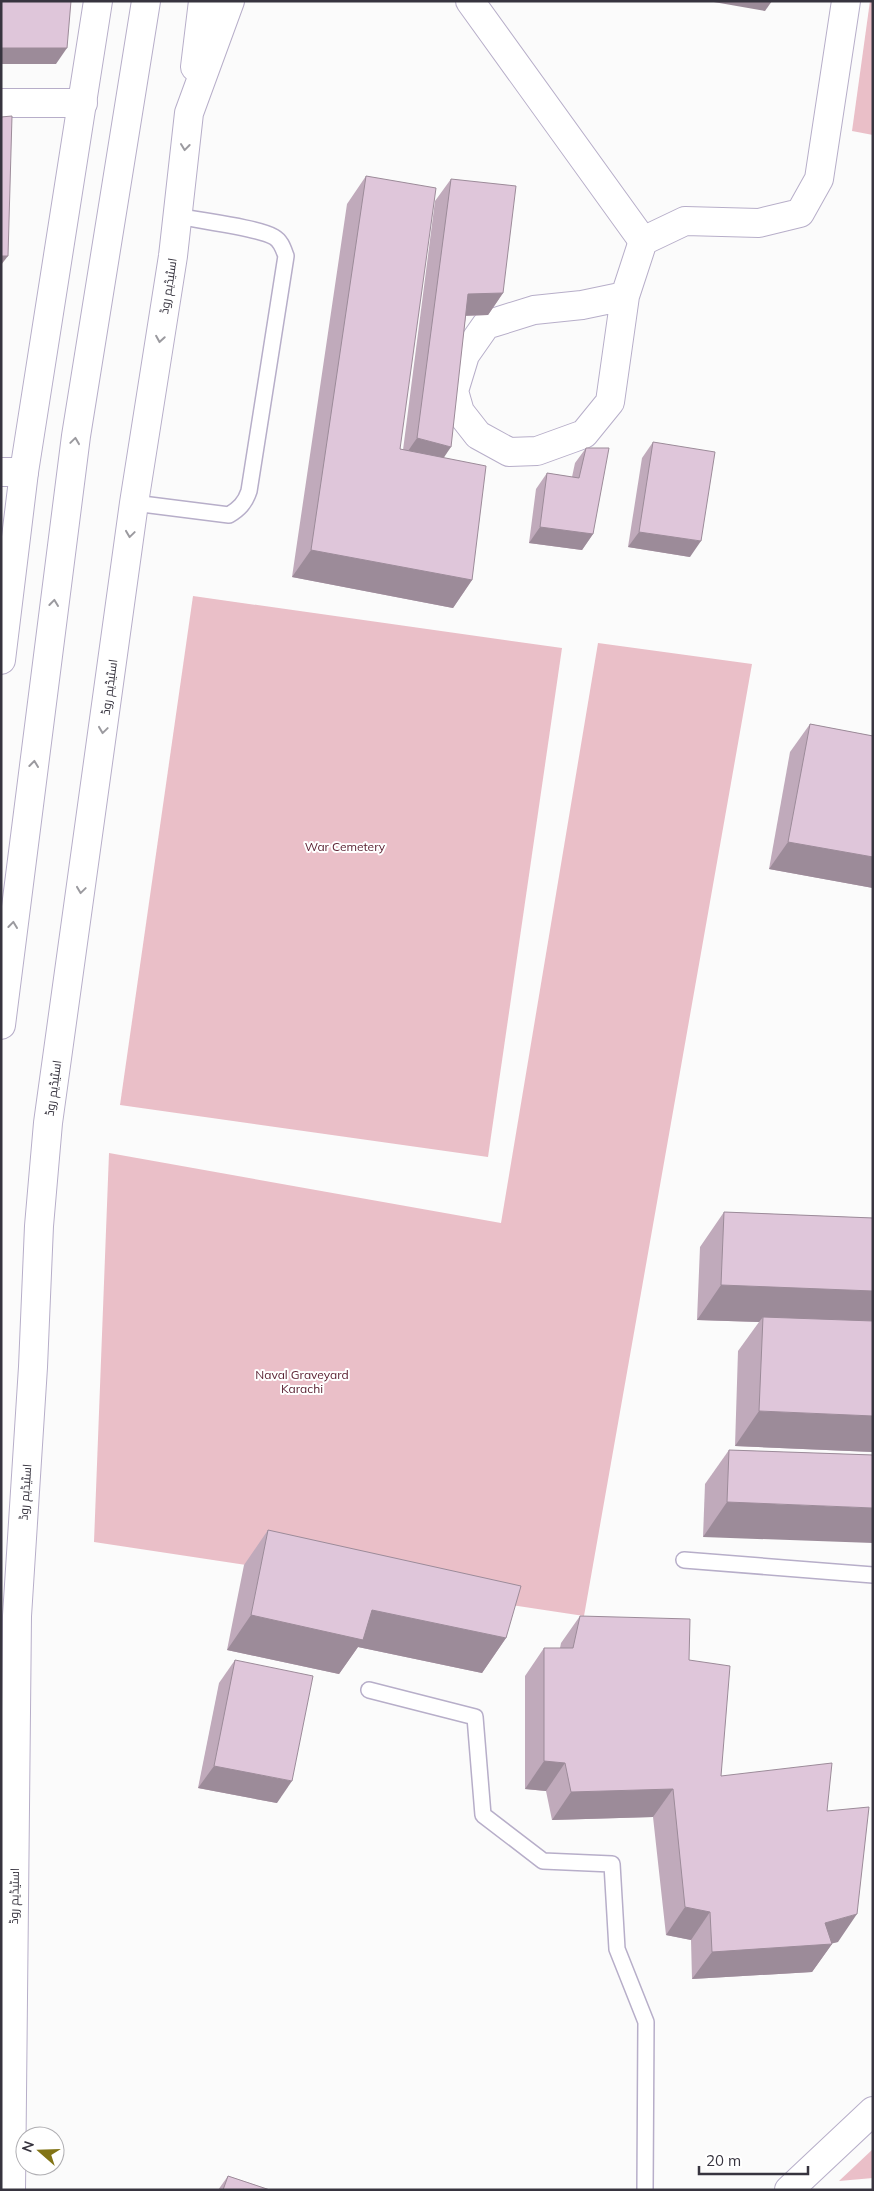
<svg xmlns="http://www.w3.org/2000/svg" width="874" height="2191" font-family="Mulish,Cairo,sans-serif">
<rect width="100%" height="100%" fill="#fbfbfb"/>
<g fill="#eabfc8">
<polygon points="870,1 873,1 873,135 852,131"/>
<polygon points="193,596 562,648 488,1157 120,1105"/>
<polygon points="598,643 752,664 584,1616 94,1542 109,1153 501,1223"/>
<polygon points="873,2149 873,2178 839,2181"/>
</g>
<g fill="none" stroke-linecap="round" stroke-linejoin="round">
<defs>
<g id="lane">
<path d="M 134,503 L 229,515 C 239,509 245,503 249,491 L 286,256 C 283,248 281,241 274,237 C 256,227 200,221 178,216"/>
<polyline points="684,1560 873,1575"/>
<polyline points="369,1690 475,1717 483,1815 543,1861 612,1864 617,1949 646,2022 645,2190"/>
</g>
<g id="street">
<polyline points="470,1 643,241"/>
<polyline points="1,103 83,103"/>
<polyline points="625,296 582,305 534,310 486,325 465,355 454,391 460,412 478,435 509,452 537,451 584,434 610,402 625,296 643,241 685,221 759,223 800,213 819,179 846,1"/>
<polyline points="1,472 24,472"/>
<polyline points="1,660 24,472 98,1"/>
<polyline points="789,2190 873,2111"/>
</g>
<g id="primary">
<polyline points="195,67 203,1"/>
<polyline points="1,1025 76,436 146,1"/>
<polyline points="11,2190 17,1616 33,1367 39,1226 48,1123 134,503 173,256 189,113 230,1"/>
</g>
</defs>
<use href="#lane" stroke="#b7aec9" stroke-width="18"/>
<use href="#street" stroke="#b7aec9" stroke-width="30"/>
<use href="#primary" stroke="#b7aec9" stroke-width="30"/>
<use href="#lane" stroke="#fff" stroke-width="15"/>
<use href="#street" stroke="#fff" stroke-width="28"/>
<use href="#primary" stroke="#fff" stroke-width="28"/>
</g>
<g fill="#c0aabb">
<polygon points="366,176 400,449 403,450 435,201 451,179 503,293 488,315 466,316 444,458 472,580 453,608 292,577 347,204"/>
<polygon points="653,442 690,557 628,547 642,458"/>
<polygon points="586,448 593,534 582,550 529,543 536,489 547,473 572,477 575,463"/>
<polygon points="810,724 873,736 873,888 769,869 790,752"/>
<polygon points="724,1212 873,1218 873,1452 735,1446 738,1351 759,1322 697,1320 700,1247"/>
<polygon points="729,1450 873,1455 703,1537 705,1484"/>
<polygon points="268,1530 506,1638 482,1673 358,1647 339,1674 227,1650 244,1565"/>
<polygon points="580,1616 689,1660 721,1776 827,1811 838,1942 831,1943 832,1944 812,1972 692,1979 691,1940 666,1935 653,1817 552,1820 546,1791 525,1789 525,1676 544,1648 560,1648 561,1643"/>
<polygon points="235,1660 277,1803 198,1788 219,1683"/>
<polygon points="228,2176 270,2190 218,2190"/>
</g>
<g fill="#9c8b99">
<polygon points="708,1 772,1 765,11"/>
<polygon points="1,48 67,48 56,64 1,64"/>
<polygon points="1,256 8,256 1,265"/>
<polygon points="503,293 488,315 452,316 468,294"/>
<polygon points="417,438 451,447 436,469 401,461"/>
<polygon points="540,527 593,534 582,550 529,543"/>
<polygon points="639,532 701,541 690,557 628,547"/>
<polygon points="311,550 472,580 453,608 292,577"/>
<polygon points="788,842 873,857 873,888 769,869"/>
<polygon points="721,1285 873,1291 873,1326 763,1317 759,1322 697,1320"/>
<polygon points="759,1411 873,1416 873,1452 735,1446"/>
<polygon points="727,1502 873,1508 873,1543 703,1537"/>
<polygon points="372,1610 506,1638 482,1673 358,1647 339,1674 227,1650 251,1615"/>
<polygon points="544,1761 565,1763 546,1791 525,1789"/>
<polygon points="214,1766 292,1781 277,1803 198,1788"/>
<polygon points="673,1789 653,1817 552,1820 571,1792"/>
<polygon points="685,1907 710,1912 691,1940 666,1935"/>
<polygon points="857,1914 838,1942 826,1945 832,1944 812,1972 692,1979 712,1952 825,1923"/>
</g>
<g fill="#dfc6da" stroke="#9c8b99">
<polygon points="1,1 71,1 67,48 1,48"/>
<polygon points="12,116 8,256 1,256 1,117"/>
<polygon points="366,176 436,188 400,449 486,466 472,580 311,550"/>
<polygon points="451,179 516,186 503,293 468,294 451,447 417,438"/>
<polygon points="653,442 715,452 701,541 639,532"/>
<polygon points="586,448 609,448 593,534 540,527 547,473 579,478"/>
<polygon points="810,724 873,736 873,857 788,842"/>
<polygon points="724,1212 873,1218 873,1291 721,1285"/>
<polygon points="763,1317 873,1321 873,1416 759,1411"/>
<polygon points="729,1450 873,1455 873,1508 727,1502"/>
<polygon points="268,1530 521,1586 506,1638 372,1610 363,1640 251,1615"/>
<polygon points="580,1616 690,1619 689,1660 730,1666 721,1776 832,1763 827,1811 869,1807 857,1914 825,1923 832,1944 712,1952 710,1912 685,1907 673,1789 571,1792 565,1763 544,1761 544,1648 573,1648"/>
<polygon points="235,1660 313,1676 292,1781 214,1766"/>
<polygon points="228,2176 270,2190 223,2190"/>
</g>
<defs><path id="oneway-chevron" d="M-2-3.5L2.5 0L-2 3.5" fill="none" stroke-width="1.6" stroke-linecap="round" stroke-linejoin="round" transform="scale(1.25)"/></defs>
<g stroke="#9b9a9f">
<use href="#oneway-chevron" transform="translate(185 147) rotate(97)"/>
<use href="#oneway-chevron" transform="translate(160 339) rotate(99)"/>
<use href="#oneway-chevron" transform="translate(75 441) rotate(-82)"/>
<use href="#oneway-chevron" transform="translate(130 534) rotate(98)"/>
<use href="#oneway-chevron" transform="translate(54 603) rotate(-83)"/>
<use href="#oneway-chevron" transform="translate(103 730) rotate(98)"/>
<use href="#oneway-chevron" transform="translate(34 764) rotate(-83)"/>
<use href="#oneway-chevron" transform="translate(81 890) rotate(98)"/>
<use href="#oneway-chevron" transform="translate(13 925) rotate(-83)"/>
</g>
<g text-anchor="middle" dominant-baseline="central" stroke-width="4" stroke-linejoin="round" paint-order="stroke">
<g font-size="12" fill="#37343f" stroke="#fff">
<text transform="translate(168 286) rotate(-81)">اسٹیڈیم روڈ</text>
<text transform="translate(109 687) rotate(-82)">اسٹیڈیم روڈ</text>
<text transform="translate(53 1088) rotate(-82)">اسٹیڈیم روڈ</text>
<text transform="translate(25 1492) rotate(-86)">اسٹیڈیم روڈ</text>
<text transform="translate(14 1896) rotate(-89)">اسٹیڈیم روڈ</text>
</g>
<g font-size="12" fill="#5b2233" stroke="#fff">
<text x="345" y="846">War Cemetery</text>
<text x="302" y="1374">Naval Graveyard<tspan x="302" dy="14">Karachi</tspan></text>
</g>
</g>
<rect width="874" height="2191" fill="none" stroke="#37343f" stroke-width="5"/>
<g transform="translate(40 2151) rotate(290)"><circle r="24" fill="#ffffff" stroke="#afaeb2"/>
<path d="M0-4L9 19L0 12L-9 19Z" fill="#827416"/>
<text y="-8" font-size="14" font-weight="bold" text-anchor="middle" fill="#37343f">N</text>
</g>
<path d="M699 2166v8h109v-8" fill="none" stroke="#37343f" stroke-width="2.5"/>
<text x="706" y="2166" font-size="15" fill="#37343f" stroke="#ffffff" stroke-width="4" paint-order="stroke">20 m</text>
</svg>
